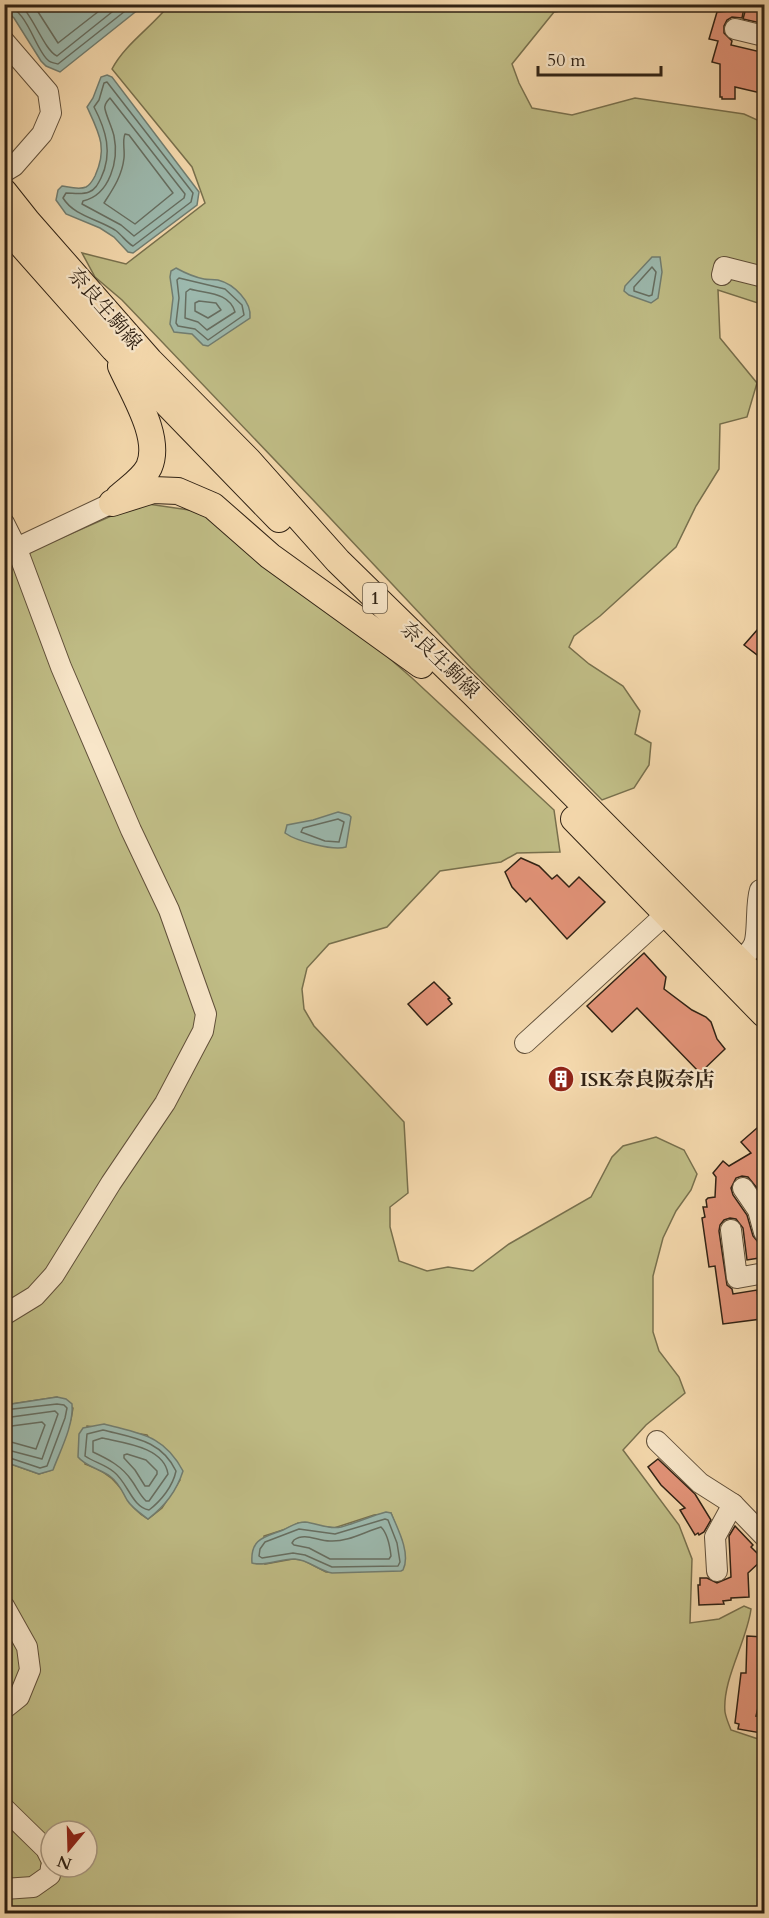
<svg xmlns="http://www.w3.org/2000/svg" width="769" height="1918" font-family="Cardo,'Noto Serif JP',serif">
<rect width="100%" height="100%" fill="#f4d8ac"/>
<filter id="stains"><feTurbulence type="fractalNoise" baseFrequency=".00333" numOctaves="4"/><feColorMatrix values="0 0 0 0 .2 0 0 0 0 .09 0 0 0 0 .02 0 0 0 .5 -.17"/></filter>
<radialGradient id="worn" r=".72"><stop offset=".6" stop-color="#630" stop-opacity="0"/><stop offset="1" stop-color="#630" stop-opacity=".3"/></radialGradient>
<g fill="#c0bd86" stroke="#78704d" stroke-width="1.5" fill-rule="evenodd">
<path d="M 169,5 L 595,5 L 554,12 L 512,64 L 519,83 L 532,108 L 572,115 L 635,98 L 744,114 L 764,123 L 764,305 L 718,290 L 720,338 L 757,383 L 747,417 L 720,424 L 719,469 L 696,506 L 676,547 L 600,616 L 574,636 L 569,647 L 589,664 L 623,686 L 640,711 L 635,734 L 651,743 L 649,765 L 634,788 L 602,800 L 471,668 L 315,502 L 122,300 L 95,277 L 82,253 L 126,264 L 205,203 L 192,167 L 112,69 C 125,44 152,27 169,5 Z"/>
<path d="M 141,503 L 203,512 L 366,638 L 412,678 L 554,810 L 560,852 L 517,853 L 501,862 L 440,871 L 387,927 L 329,944 L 307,968 L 302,989 L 304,1009 L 314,1026 L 404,1122 L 408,1193 L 390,1207 L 390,1227 L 399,1261 L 427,1271 L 448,1267 L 473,1271 L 509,1244 L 591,1197 L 612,1157 L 623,1146 L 656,1137 L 684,1150 L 697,1174 L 691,1190 L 676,1211 L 663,1238 L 653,1276 L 653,1332 L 659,1351 L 679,1377 L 685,1393 L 646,1425 L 623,1450 L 679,1525 L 692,1559 L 690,1623 L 719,1619 L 744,1606 L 751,1609 C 747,1641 722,1680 725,1712 C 726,1718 729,1725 731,1730 L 758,1739 L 764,1747 L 764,1913 L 5,1913 L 5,1462 L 39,1474 L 52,1470 L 71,1419 L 73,1408 L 57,1397 L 5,1405 L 4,563 ZM 87,1426 L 147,1435 L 180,1480 L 162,1508 L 148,1519 C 128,1507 131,1499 117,1484 C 109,1474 97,1468 85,1464 ZM 391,1513 L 402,1541 L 360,1572 L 326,1572 L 303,1560 L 293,1559 L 265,1564 L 264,1536 L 286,1529 L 298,1523 L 334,1528 L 374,1515 ZM 51,1831 L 87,1831 L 87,1867 L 51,1867 Z"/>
</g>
<g fill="#9cb9ae" stroke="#717d70" stroke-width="1.5">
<polygon points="4,5 5,4 144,5 60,72 46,66 41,61 14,18 5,10"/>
<path d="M 107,75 L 112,77 L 199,192 L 197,205 L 133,253 L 128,252 L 114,237 L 100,228 L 66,214 L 56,200 L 58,190 L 62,186 C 69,187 79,190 86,187 C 90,185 93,180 95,176 C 108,148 99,133 87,107 L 93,98 L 101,77 Z"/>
<polygon points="652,257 660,257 662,272 658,298 651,303 629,295 624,291 625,286"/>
<path d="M 176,268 C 185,273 194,277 204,279 C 208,280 213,279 218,280 C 234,284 252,302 250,318 L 208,346 L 203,345 L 192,334 L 174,332 L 170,324 L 173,298 L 170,277 L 171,271 Z"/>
<path d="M 338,812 L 349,815 L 351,817 L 346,847 C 333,851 296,841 285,833 L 287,825 L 313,820 Z"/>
<path d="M 57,1397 L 66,1399 L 72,1404 C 74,1425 60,1451 53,1470 L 39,1474 L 5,1462 L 5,1405 Z"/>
<path d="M 104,1424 C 141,1434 164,1435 183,1471 C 177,1490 164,1507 148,1519 C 140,1513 132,1508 127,1500 C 122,1491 119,1483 111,1477 C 101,1469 86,1467 78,1457 L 79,1434 L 83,1428 Z"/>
<path d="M 386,1512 L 391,1513 C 398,1529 411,1554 403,1570 L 401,1571 L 332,1573 C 319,1571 309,1560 295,1559 C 281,1558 266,1567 252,1563 C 250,1538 265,1537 283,1530 C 290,1527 296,1522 305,1522 C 317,1523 328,1530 341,1527 C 356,1523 371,1516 386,1512 Z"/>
</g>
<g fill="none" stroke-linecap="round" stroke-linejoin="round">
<g stroke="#666e61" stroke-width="1.5">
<path d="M 20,4 C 33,16 45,51 57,56 L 122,4"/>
<polyline points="33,4 58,43 108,4"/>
<path d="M 4,5 C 28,8 35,51 49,61 C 50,62 57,64 58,64 L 134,4"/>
<path d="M 107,82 L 193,193 L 191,202 L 133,246 C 126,242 122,235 115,230 C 98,219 74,216 63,198 L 66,193 C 73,193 82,195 89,192 C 95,190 98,184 101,178 C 113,153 106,130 94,107 L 99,100 L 104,83 Z"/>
<path d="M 110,98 L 185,194 L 184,198 L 134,236 L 121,225 L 82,204 L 83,201 C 110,195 119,160 114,136 C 112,127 107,118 105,109 C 104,105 107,101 110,98 Z"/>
<path d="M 125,134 L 129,135 L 173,193 L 135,224 L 104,203 C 113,189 122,176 124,158 C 125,150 122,141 125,134 Z"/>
<polygon points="652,267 656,272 652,295 649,296 634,291 634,287"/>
<polygon points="179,278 225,289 242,305 244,315 208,340 195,329 178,326 176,323 179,298 177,280"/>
<path d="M 190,289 C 207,294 229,292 235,312 L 207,330 L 198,322 L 185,318 L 186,292 Z"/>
<polygon points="199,301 216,303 221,310 208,318 195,311 195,303"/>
<polygon points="338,819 344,822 339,842 325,841 301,832 303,828"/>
<polyline points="4,1410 57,1404 64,1405 67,1408 65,1418 47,1466 40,1468 4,1456"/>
<polyline points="4,1418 55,1411 58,1414 42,1459 4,1449"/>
<polyline points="4,1427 42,1422 45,1425 36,1449 4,1440"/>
<path d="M 103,1430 C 134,1438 161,1440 176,1471 C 173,1486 161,1501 149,1510 C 132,1507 128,1483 114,1472 C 106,1465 94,1462 85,1456 L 87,1434 Z"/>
<path d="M 102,1438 C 124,1443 164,1447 168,1474 L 149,1501 L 146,1501 C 139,1494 137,1488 132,1481 C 122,1466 108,1459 93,1452 L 93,1441 Z"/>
<polygon points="127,1454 146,1460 157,1471 157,1474 149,1486 145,1486 135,1470 124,1458 124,1455"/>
<polygon points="385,1519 388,1520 397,1543 400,1562 398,1566 332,1567 305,1555 293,1553 262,1558 259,1556 260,1549 265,1542 299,1529 335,1534"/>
<path d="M 381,1527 C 388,1534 390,1547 391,1556 L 389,1559 L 330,1559 L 309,1548 L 294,1545 L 292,1543 L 294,1540 C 305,1532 317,1541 330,1541 C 348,1542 364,1532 381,1527 Z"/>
</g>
</g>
<g fill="#e29378" stroke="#302214" stroke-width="1.5">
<polygon points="747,4 765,4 765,24 743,19"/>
<polygon points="730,5 744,8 742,18 732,17 727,20 724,26 724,33 732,41 731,45 765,53 765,94 735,87 735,99 722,99 722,97 720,97 720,64 712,62 718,41 709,39 717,12 729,11"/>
<polygon points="765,621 765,661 744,645"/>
<polygon points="521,858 539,866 552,879 557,875 569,887 579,877 605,902 567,939 530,898 526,902 512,887 505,872"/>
<polygon points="644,953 666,977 664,989 692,1010 706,1017 711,1022 717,1039 725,1049 700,1073 637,1008 612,1032 587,1006"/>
<polygon points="434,982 450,998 448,999 452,1004 427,1025 408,1004"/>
<polygon points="765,1121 765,1198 748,1177 742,1176 736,1178 731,1188 733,1195 747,1215 753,1236 758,1242 759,1258 747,1260 743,1228 736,1219 730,1218 724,1220 720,1225 719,1231 727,1285 732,1289 733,1294 757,1290 761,1319 723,1324 715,1266 709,1267 702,1218 705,1217 703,1207 707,1207 706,1200 708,1198 715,1197 716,1177 713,1173 723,1161 729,1166 751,1153 741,1142"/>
<polygon points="658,1459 695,1494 711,1520 704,1532 699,1535 698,1533 695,1535 680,1510 685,1508 661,1485 648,1467"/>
<polygon points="735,1526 753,1545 751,1547 763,1559 748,1573 749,1597 731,1598 731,1600 723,1601 724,1604 699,1605 698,1585 700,1585 700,1578 707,1578 717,1583 731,1577 729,1536"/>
<polygon points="747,1636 765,1637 765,1678 756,1716 763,1717 761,1733 738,1729 739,1724 735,1723 741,1673 746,1673"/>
</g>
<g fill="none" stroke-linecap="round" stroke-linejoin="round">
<defs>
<g id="minor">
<polyline points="735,29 764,36"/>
<polyline points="4,41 48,92 51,113 42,134 14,166 4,172"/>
<polyline points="722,275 724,267 764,277"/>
<polyline points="4,523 17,549 61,667 131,830 169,910 206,1014 203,1031 165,1103 111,1183 54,1275 35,1296 4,1315"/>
<polyline points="6,553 112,503"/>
<path d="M 740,960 C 744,956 750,952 753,946 C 759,936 755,905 760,890"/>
<polyline points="525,1043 666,914"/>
<polyline points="743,1188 758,1210 764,1232"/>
<polyline points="731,1230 737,1278 764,1273"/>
<polyline points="657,1441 700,1483 733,1504 764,1536"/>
<polyline points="717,1571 715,1537 733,1504"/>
<polyline points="4,1606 27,1647 30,1670 19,1697 4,1709"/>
<polyline points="4,1808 46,1849 51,1859"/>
<polyline points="4,1889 33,1887 50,1875 51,1867"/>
</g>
<g id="major">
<polyline points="4,192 27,221 150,361 248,460 338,561 475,695 764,986"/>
<polyline points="4,225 114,349 279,519"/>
<path d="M 119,497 C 129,488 143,479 149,467 C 162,438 133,393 121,366"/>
<polyline points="112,503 153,490 178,491 213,506 270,556 421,665"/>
<polyline points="574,819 764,1014"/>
</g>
</defs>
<use href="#minor" stroke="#61503a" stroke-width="22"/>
<use href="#major" stroke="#302214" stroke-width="28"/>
<use href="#minor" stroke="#f8e6c9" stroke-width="20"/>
<use href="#major" stroke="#f4d8ac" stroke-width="26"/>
</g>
<defs>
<symbol id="building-disc" viewBox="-11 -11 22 22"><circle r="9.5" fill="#8f2418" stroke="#f8e6c9"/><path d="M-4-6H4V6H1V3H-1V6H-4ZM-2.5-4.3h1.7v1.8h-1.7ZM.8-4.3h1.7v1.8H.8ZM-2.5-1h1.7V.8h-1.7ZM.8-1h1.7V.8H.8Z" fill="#fff"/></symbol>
</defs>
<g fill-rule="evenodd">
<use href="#building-disc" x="546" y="1064" width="30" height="30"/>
</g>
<g text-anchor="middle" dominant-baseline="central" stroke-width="4.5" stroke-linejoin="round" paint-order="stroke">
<rect fill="#f8e6c9" stroke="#6c5d4a" stroke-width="1.5" x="363" y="583" width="24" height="30" rx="4.5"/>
<g font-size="18" font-weight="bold" fill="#302214">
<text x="375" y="598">1</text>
</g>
<g font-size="20" fill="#302214" stroke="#f8e6c9">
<text transform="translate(105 309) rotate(49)">奈良生駒線</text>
<text transform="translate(440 660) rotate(44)">奈良生駒線</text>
</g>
<g font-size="20" font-weight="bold" fill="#302214" stroke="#f8e6c9" text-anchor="start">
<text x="580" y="1079">ISK奈良阪奈店</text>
</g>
</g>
<rect width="769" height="1918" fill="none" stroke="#f4d8ac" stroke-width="24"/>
<rect x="6" y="6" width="757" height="1906" fill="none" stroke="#302214" stroke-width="3"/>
<rect x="12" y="12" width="745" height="1894" fill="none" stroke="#302214" stroke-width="1.5"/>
<g transform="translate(69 1849) rotate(199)"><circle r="28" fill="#f8e6c9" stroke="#a89881" stroke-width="1.5"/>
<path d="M0-4.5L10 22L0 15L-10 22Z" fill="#8f2418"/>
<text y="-9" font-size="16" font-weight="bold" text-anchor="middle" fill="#302214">N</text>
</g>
<path d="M538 66v9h123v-9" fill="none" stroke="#302214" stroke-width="3"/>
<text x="547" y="66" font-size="18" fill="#302214" stroke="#f8e6c9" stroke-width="4.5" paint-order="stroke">50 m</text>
<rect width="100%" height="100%" filter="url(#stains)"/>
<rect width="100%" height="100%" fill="url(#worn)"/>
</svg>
